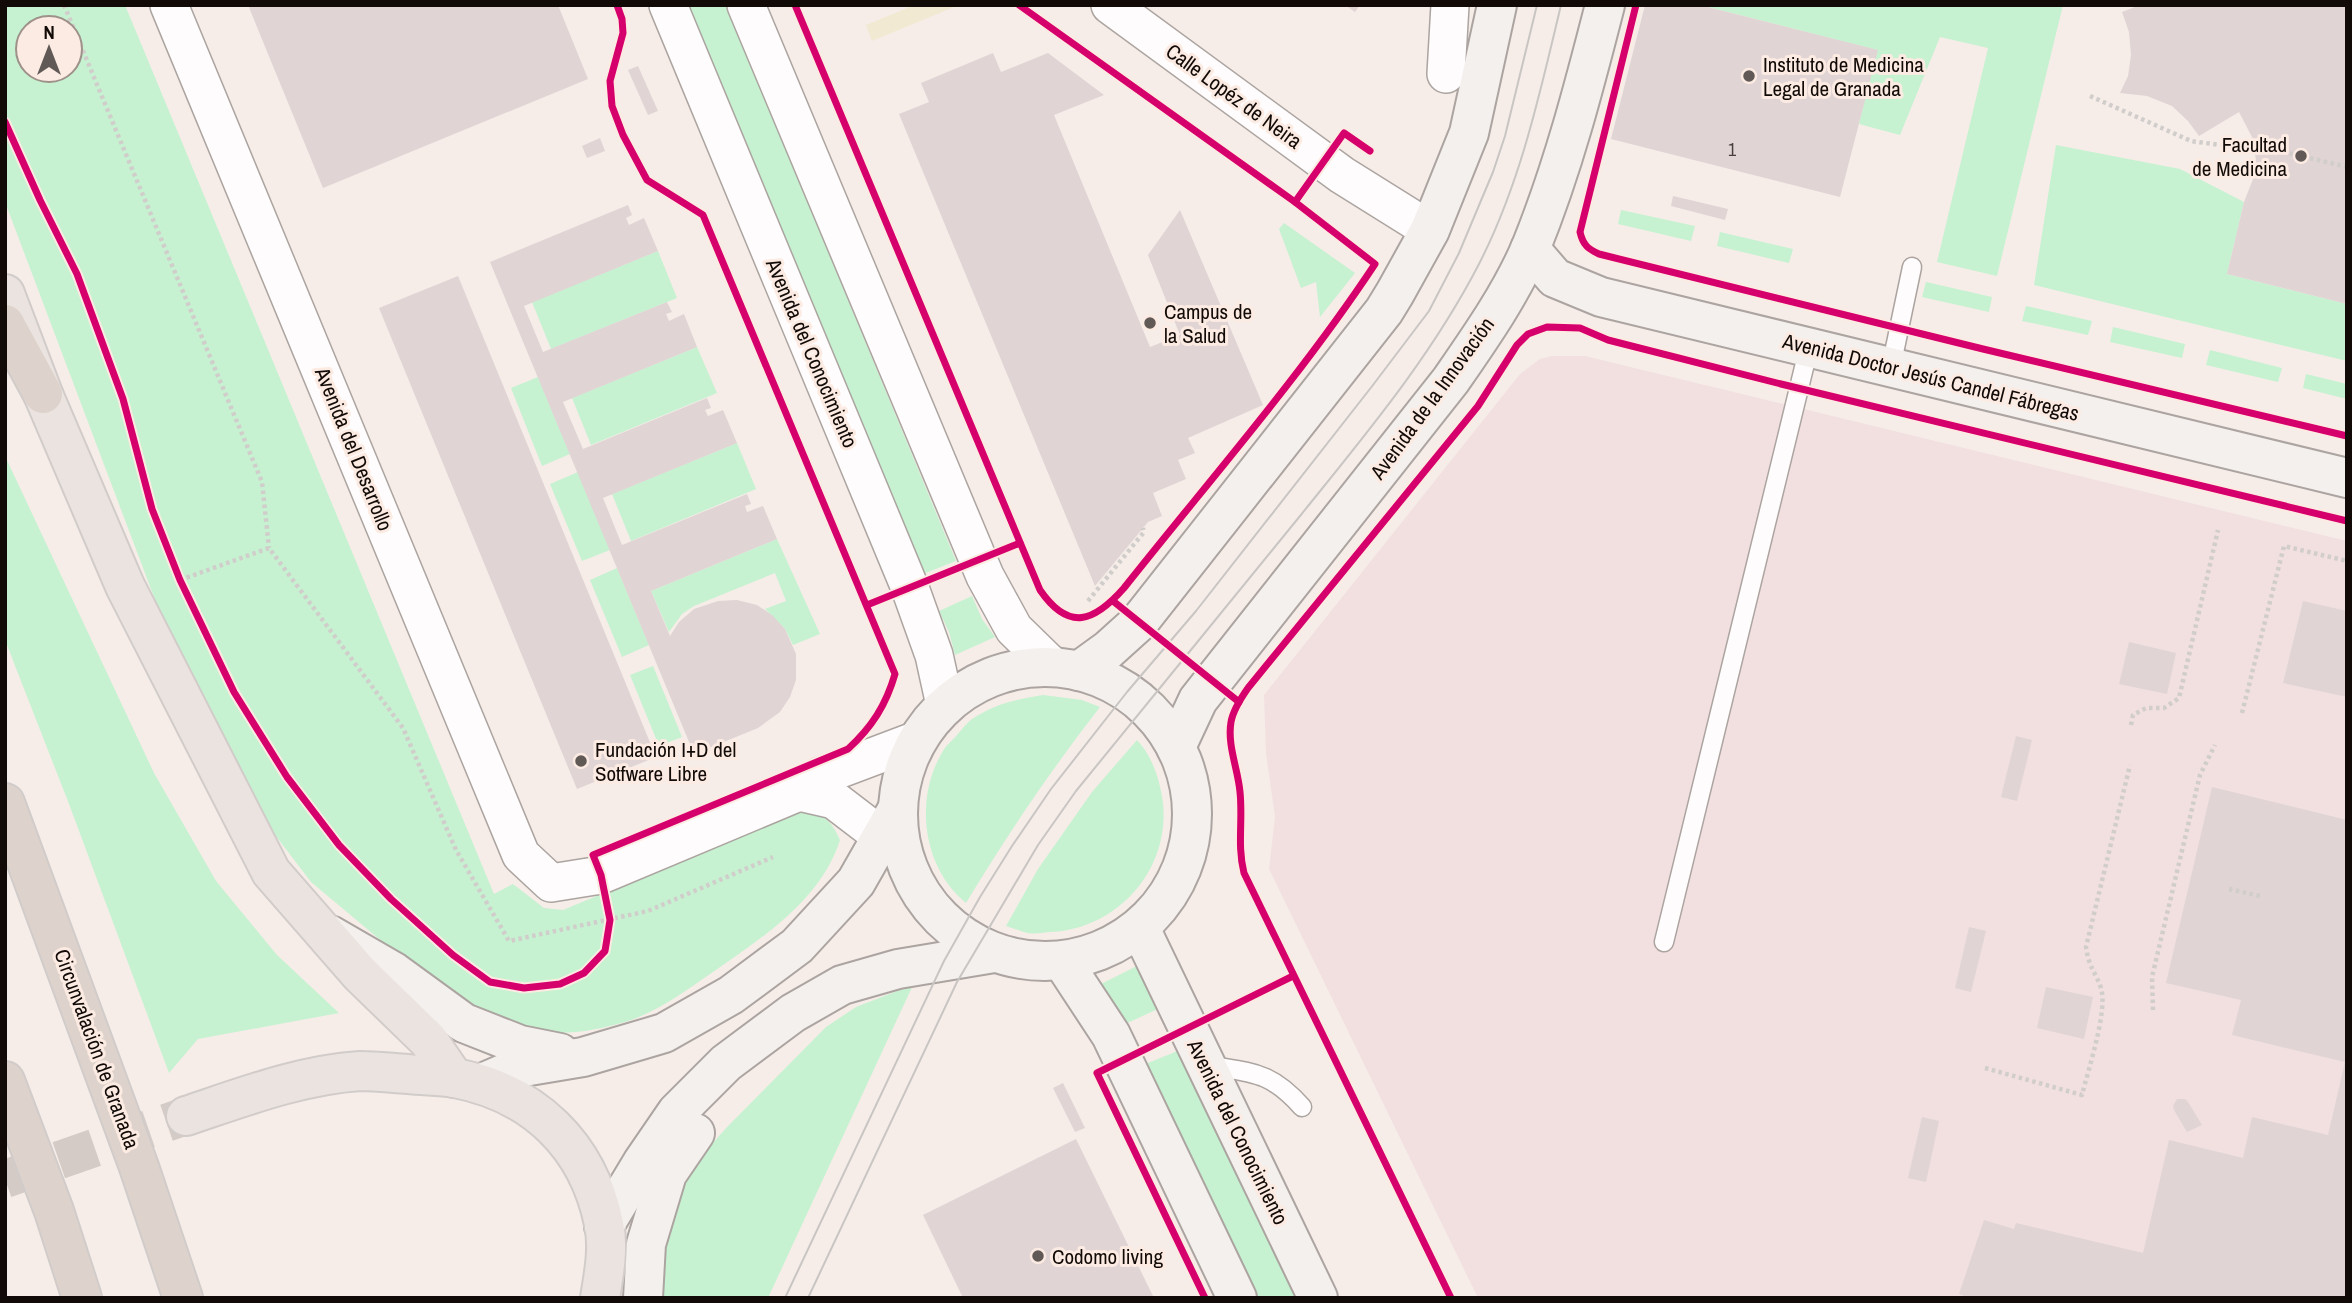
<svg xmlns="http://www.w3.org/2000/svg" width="2352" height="1303" font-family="'Archivo Narrow',sans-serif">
<rect width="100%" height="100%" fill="#f6ede8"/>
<polygon fill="#f2e0e0" points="1552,356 1585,356 2347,541 2347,1298 1478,1298 1269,869 1275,817 1266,753 1264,695 1520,374 1540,359"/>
<g fill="#c6f2d1" fill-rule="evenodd">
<path d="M 5,5 L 125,5 L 494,894 L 513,884 L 544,908 L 563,910 L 801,811 C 824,815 830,818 840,840 C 821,900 762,938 713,972 C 685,991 658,1012 625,1022 C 602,1029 570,1035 546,1032 C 526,1030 507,1024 488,1020 L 489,1011 L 457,999 L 403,959 L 311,882 L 259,814 L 208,720 L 154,597 L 5,202 ZM 28,28 L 70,28 L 70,70 L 28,70 Z"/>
<polygon points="687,5 726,5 956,561 923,574"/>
<polygon points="1700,5 2063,5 1997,276 1937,262 1988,48 1940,37 1900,135 1859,124 1877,50"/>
<polygon points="2056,145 2180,169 2244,202 2227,274 2347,304 2347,361 2034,285"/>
<polygon points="1621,210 1695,226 1691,241 1618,224"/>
<polygon points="1284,223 1355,273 1320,317 1316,282 1301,288 1279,229"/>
<polygon points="1720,232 1793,249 1789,263 1717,246"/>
<polygon points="658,251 677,298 551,349 532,302"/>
<polygon points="1926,282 1992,297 1989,312 1922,297"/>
<polygon points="2026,306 2092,321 2088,335 2022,321"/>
<polygon points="2113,327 2185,344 2182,358 2110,342"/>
<polygon points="697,347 717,393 591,445 572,398"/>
<polygon points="2210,350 2282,368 2278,382 2206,365"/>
<polygon points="2306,374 2347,384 2347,399 2303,388"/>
<polygon points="538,377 570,454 542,466 511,388"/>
<polygon points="737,443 756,489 631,541 612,494"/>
<polygon points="5,456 154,773 216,881 277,955 339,1013 198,1039 169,1073 69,804 5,640"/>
<polygon points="578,472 610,550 582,561 550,484"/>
<polygon points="777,539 820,634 793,645 785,629 765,609 786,601 775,573 694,606 682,614 669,632 651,591"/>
<polygon points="617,568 649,645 622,657 590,580"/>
<polygon points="972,596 982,619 995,637 955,655 949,632 939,611"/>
<polygon points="653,666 682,737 659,746 630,675"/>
<path d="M 1043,695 L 1082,700 L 1100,707 C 1051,770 1007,835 966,903 C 922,867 914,798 943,751 C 946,745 953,740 957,735 C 962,729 967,723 972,719 C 997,703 1014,700 1043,695 Z"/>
<path d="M 1137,740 C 1153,757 1160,781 1163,803 C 1170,871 1116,930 1049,932 C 1042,933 1034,934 1027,933 C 1020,931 1013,928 1006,926 L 1038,869 L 1092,792 Z"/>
<polygon points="1141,964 1160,1008 1123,1025 1101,984"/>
<polygon points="913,985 768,1298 657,1298 660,1264 672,1210 694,1164 728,1126 826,1027 856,1007"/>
<polygon points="1180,1050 1300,1298 1255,1298 1143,1065"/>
</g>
<polygon fill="#f2e9d2" points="915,5 959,5 872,41 866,25"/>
<g fill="#e0d4d4">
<polygon points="248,5 558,5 588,79 323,188"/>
<polygon points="1345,5 1360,5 1355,12"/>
<polygon points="1645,5 1700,5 1878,50 1840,197 1611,139"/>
<polygon points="2140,5 2347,5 2347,304 2227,274 2244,202 2255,174 2256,161 2253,139 2239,112 2199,136 2188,121 2172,106 2147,96 2120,93 2128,76 2131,55 2129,32 2122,12"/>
<polygon points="993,53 1001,72 1048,53 1104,95 1054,115 1150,347 1180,335 1148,255 1180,210 1263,405 1188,438 1195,453 1178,460 1186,479 1153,493 1162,516 1148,522 1095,586 899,114 929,102 921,83"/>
<polygon points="638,66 658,111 648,115 628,70"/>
<polygon points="600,138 605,151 587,158 582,146"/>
<polygon points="1673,196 1728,209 1725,220 1671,206"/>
<polygon points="628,205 632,215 626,218 629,225 644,218 658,251 524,306 543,352 667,302 672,312 666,314 669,321 684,314 697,347 563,402 583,449 707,398 711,408 705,410 708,416 723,410 737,443 603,498 622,545 747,494 751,504 745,506 747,512 763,506 777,539 651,591 670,636 679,622 694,609 718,601 737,600 757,605 772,615 785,629 796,654 796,680 790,697 780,712 758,728 694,754 490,262"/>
<polygon points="458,276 656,757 577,789 379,308"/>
<polygon points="2303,601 2347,611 2347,697 2283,683"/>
<polygon points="2129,642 2176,653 2167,694 2119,684"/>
<polygon points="2016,736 2032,740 2017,801 2001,797"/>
<polygon points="2212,787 2347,820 2347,1298 1970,1298 1959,1294 1984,1220 2014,1229 2016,1223 2143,1253 2169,1140 2243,1158 2252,1117 2328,1135 2345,1062 2232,1035 2241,1000 2166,983"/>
<polygon points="1969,927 1986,931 1971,992 1955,988"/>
<polygon points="2046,987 2093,997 2084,1039 2037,1028"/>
<polygon points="1063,1083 1085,1128 1075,1132 1053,1088"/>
<polygon points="2177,1099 2185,1099 2188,1102 2202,1125 2187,1132 2174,1110 2173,1106"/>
<polygon points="1922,1117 1939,1121 1926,1182 1908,1178"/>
<polygon points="1076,1139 1154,1298 963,1298 923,1215"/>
</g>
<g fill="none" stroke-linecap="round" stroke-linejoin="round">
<polyline stroke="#d4cbc6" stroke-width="38" stroke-dasharray="38 19" stroke-linecap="butt" points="5,1179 186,1116"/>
<defs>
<g id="lane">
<polyline points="1891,367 1912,267"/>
<polyline points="1664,942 1809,347"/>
<path d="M 1207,1065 C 1252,1073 1270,1071 1302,1107"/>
</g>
<g id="street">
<polyline points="169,5 521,855 551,883 601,875 799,792 819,777 917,740"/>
<polyline points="668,5 910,588 934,655 945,705"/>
<polyline points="746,5 985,576 1014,629 1053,667"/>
<polyline points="1110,5 1342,175 1430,230"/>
<polyline points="1446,74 1450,5"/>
<polyline points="799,792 834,800 902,852"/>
</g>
<g id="secondary">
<polyline points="1530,249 1555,278 1601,297 2347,478"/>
<circle cx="1045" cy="814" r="147"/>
<polyline points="1079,671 1108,650 1139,622 1384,311 1395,293 1430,230 1469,133 1497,5"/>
<path d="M 1176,747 L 1198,700 L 1451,380 C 1480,338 1511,294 1531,247 C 1563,168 1584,87 1605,5"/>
<polyline points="1140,928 1318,1298"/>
<polyline points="330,935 394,972 464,1023 520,1045 560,1053"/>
<polyline points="1063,962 1111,1035 1237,1298"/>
<polyline points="480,1084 517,1068 583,1057 664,1033 731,995 797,946 856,882 897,810"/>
<polyline points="604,1226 642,1163 677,1112 726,1063 793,1013 842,985 898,969 994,953"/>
<polyline points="643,1298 646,1244 667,1174 695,1133"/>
</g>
<g id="primary">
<polyline points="5,294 43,394 125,586 271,872 360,974 428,1040 454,1078"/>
<path d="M 186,1116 C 243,1097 300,1075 360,1071 C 376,1071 392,1073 408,1074 C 423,1076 440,1075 455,1078 C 534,1093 588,1145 604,1224 C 609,1248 604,1274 600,1298"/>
</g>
<g id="highway">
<polyline points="5,324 43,394"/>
<polyline points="5,803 139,1167 183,1298"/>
<polyline points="5,1081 54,1211 82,1298"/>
</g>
</defs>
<use href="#lane" stroke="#aca4a0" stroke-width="21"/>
<use href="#street" stroke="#aca4a0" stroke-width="40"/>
<use href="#secondary" stroke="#aca4a0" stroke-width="42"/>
<use href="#primary" stroke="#d1ccca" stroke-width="42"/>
<use href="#highway" stroke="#d1ccca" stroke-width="42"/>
<g stroke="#d0cdcb" stroke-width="4.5" stroke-dasharray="3.5 3.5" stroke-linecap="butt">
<polyline points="64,5 262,482 269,548"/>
<polyline points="2090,96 2191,141 2256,150"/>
<polyline points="2276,150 2347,167"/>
<polyline points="180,580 269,548 403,728 456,850 509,941 648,911 773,857"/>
<polyline points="1088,601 1144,532 1143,528"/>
<polyline points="2242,713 2284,546 2347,561"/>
<polyline points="2131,725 2133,715 2146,708 2164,708 2179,698 2218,530"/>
<polyline points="2229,889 2260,896"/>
<polyline points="2153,1010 2152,977 2200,775 2215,745"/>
<path d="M 1985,1068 L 2082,1095 C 2088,1070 2108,1011 2101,988 C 2095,971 2089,968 2086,947 L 2130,765"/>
</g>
<use href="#lane" stroke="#fefcfc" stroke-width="18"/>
<use href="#street" stroke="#fefcfc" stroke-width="37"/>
<use href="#secondary" stroke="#f4f0ee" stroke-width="38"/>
<use href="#primary" stroke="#ebe3df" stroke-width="38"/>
<use href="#highway" stroke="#ded3cc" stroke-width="38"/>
<g stroke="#c8c5c3" stroke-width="2">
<polyline points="785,1298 944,961 980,897 1012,846 1051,789 1127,692 1196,611 1373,385 1429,311 1459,253 1493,172 1505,136 1537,5"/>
<path d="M 808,1298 L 957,982 L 1038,845 L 1076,791 C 1151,699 1225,608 1300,516 C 1365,435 1432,356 1480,262 C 1521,181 1540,93 1561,5"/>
</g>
<defs>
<g id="cycleway">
<path d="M 795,5 L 1040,590 C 1069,632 1094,622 1124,588 C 1208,482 1301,376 1375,264 L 1295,202 L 1019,5"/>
<path d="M 1636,5 L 1580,232 C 1583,245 1588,249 1599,254 L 1983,349 L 2347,436"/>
<path d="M 5,122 L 40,200 L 77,274 L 123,399 L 152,509 L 180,580 L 234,692 L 287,777 L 339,845 L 391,899 L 453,955 L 490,982 L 524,988 L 560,984 L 584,973 L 605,951 L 610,920 L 601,875 L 593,855 L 848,749 C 872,727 886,705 895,674 L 703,215 L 647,180 L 623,135 L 612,106 L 610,81 L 623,33 L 622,19 L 617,5"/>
<polyline points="1295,202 1344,133 1370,151"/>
<polyline points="1113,601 1239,702"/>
<polyline points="867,605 1020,543"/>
<polyline points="1205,1298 1097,1073 1293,976"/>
<path d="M 1451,1298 L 1244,873 C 1237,845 1243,821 1240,792 C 1238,769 1227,745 1231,722 C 1233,710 1241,698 1248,688 L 1478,406 L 1517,345 L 1528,334 L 1547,327 L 1580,328 L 1608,340 L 1781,384 L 2347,521"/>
</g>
</defs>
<use href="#cycleway" stroke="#fcebe2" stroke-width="11"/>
<use href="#cycleway" stroke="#d6006c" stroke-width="7"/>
</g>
<g fill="#615956" stroke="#fcebe2" stroke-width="2.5">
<circle cx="1749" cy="76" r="7"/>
<circle cx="2301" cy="156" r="7"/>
<circle cx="1150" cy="323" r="7"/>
<circle cx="581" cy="761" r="7"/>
<circle cx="1038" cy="1256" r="7"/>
</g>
<g text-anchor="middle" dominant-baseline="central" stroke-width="6" stroke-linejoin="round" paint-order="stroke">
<g font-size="18" fill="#48403e">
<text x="1732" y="149">1</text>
</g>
<g font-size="21" fill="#110a07" stroke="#fcebe2" text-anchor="start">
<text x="1763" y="64">Instituto de Medicina<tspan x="1763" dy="24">Legal de Granada</tspan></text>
<text x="2287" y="144" text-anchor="end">Facultad<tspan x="2287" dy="24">de Medicina</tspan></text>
<text x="1164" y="311">Campus de<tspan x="1164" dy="24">la Salud</tspan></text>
<text x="595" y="749">Fundación I+D del<tspan x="595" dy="24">Sotfware Libre</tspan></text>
<text x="1052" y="1256">Codomo living</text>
</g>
<g font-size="21" fill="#110a07" stroke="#fcebe2">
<text transform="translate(1234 96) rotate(36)">Calle Lopéz de Neira</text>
<text transform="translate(812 353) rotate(67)">Avenida del Conocimiento</text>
<text transform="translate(1931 377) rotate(14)">Avenida Doctor Jesús Candel Fábregas</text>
<text transform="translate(1432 398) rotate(-54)">Avenida de la Innovación</text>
<text transform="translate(354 449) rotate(68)">Avenida del Desarrollo</text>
<text transform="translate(97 1049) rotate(70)">Circunvalación de Granada</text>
<text transform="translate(1238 1132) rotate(64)">Avenida del Conocimiento</text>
</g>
</g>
<rect width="2352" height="1303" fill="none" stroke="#110a07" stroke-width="14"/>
<g transform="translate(49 49)"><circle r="33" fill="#fcebe2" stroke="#9e918a" stroke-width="2"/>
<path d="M0-5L12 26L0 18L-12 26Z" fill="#615956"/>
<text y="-10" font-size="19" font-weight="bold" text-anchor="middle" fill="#110a07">N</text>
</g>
</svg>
